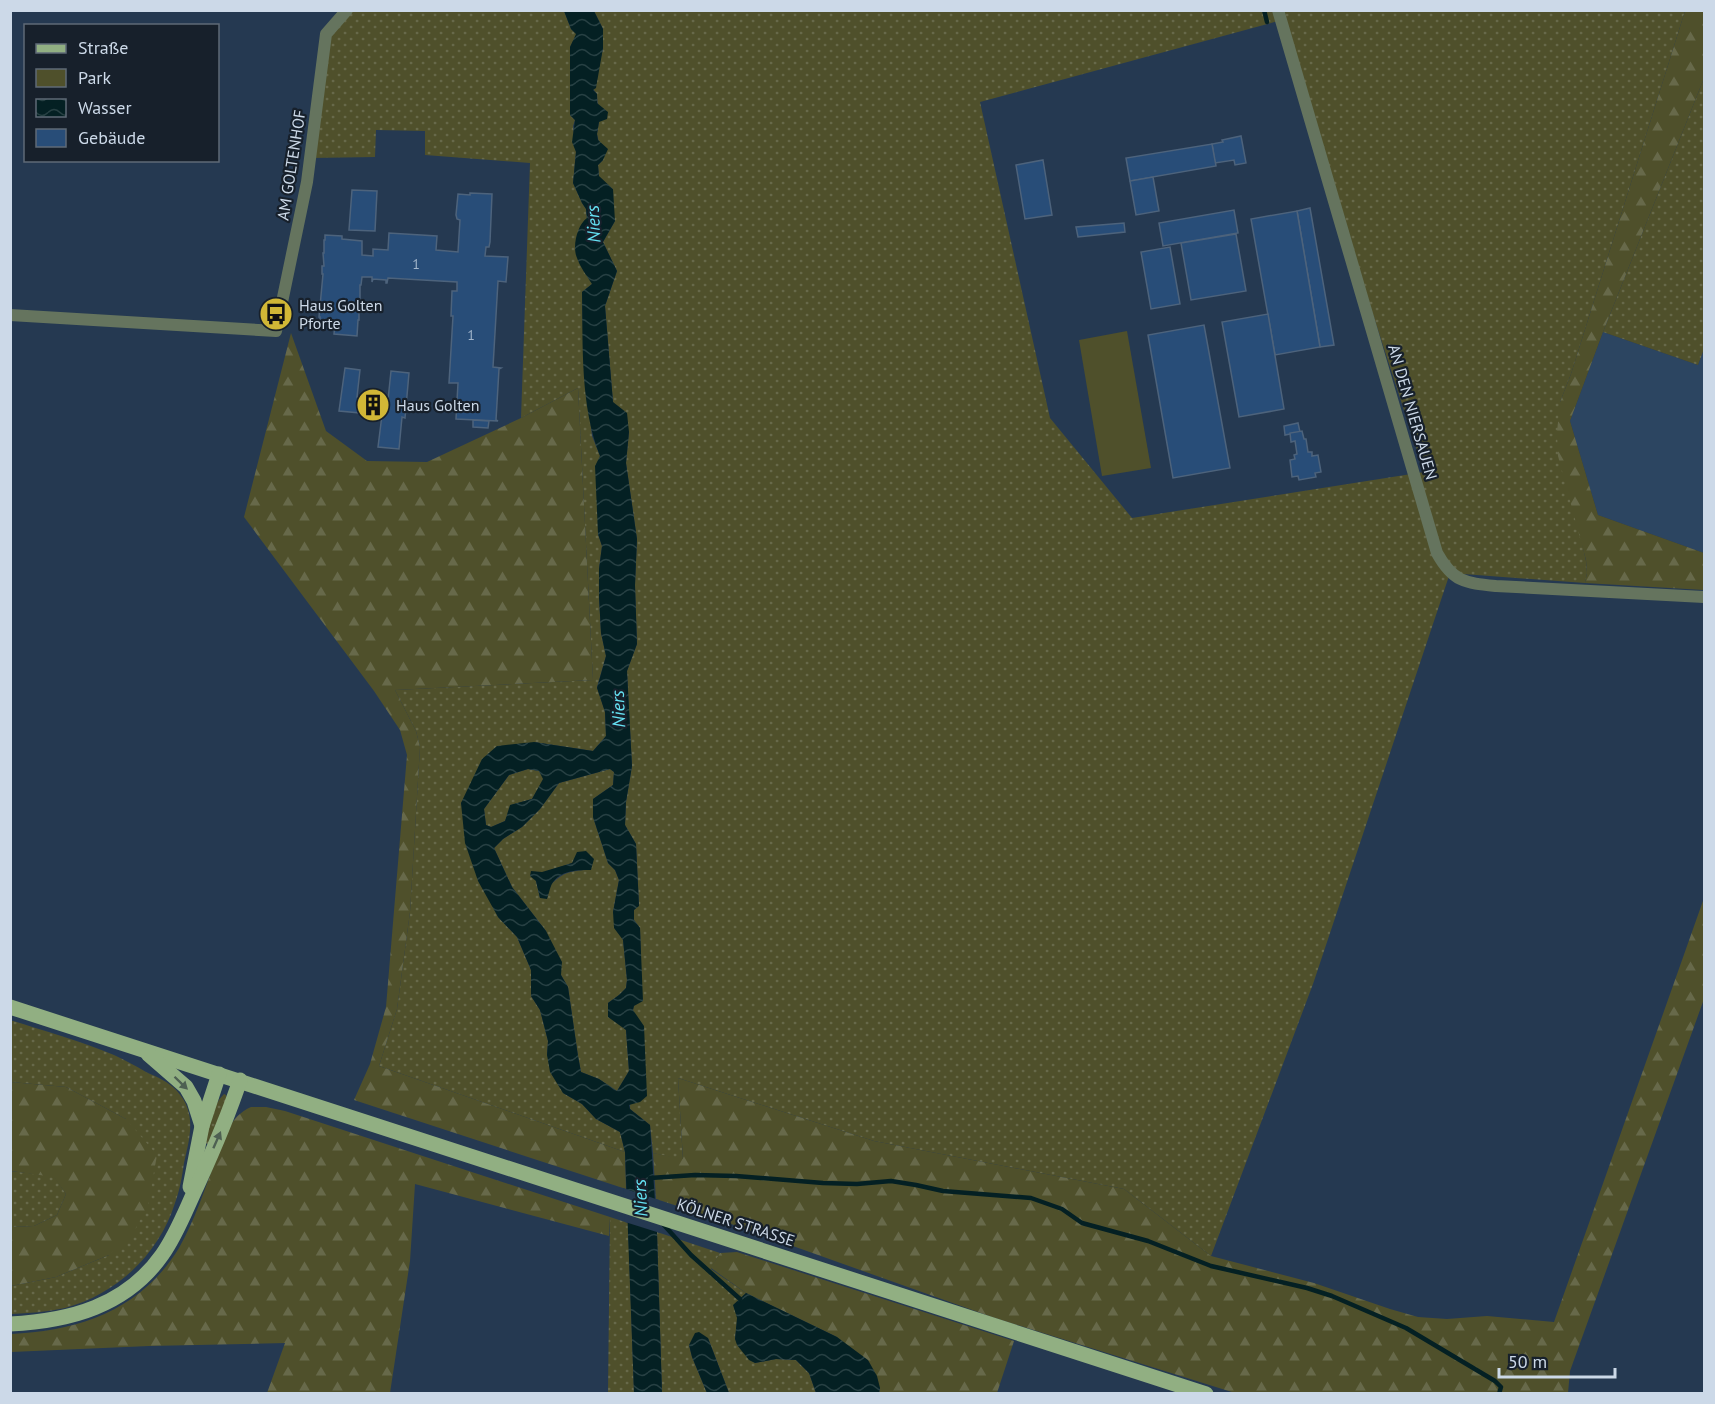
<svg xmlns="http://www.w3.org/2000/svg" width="1715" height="1404" font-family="'PT Sans',sans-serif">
<defs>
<pattern id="grass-dots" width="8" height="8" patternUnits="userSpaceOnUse" patternTransform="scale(1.5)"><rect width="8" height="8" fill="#4f502b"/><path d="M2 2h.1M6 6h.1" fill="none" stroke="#67694a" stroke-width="1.8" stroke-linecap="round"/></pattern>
<pattern id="forest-firs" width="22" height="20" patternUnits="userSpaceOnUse" patternTransform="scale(1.5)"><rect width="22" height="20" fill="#4f502b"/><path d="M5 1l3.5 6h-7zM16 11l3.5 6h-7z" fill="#67694a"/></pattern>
<pattern id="water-waves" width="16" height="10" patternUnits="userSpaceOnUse" patternTransform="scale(1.5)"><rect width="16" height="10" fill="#042023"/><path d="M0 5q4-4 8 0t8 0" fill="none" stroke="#274043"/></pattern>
</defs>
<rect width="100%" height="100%" fill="#253951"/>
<polygon fill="#2c4561" points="1603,332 1698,365 1704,349 1704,553 1598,515 1570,421"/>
<g fill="url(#grass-dots)" fill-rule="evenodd">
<polygon points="346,11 564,11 571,29 577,34 570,47 570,115 575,120 573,126 576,152 573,183 582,203 586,209 592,284 582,292 584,369 592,436 600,456 598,534 602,546 599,569 599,597 601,633 606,656 597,687 605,712 606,736 593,751 534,742 461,803 498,917 517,937 531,970 531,996 540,1010 548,1041 547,1055 563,1093 582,1104 596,1119 620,1132 625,1152 379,1066 397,1009 410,912 420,747 416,731 395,690 593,680 578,388 521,418 530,163 425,155 425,131 376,130 375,157 310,158 325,35"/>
<path d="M 594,11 L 1685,11 L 1571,374 L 1560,402 L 1578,525 L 1586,561 L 1587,573 L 1585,583 L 1450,573 L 1313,984 L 1211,1256 L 1124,1189 L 874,1141 L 678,1078 L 683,1160 L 653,1153 L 650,1125 L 630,1109 L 633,1010 L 641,960 L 640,928 L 634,920 L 634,910 L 639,905 L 636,844 L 625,825 L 626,802 L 632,766 L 627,671 L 637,644 L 635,585 L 637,539 L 626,463 L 629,432 L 613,402 L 605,306 L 617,271 L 603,242 L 615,221 L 599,177 L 598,165 L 603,160 L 597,134 L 599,122 L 597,94 L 593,89 L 603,49 L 603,29 ZM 1278,21 L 1424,472 L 1132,518 L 1050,418 L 980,102 Z"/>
<polygon points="1704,78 1704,349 1698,365 1603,332"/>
<polygon points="528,769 539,771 544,779 532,799 511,805 505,821 491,827 486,825 484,809 509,775"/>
<path d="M 610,769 L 614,772 L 613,785 L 593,799 L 593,817 L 608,863 L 615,870 L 619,880 L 613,912 L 623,940 L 627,980 L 626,988 L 619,995 L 608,1003 L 626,1030 L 629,1071 L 617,1091 L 599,1079 L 581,1072 L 578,1056 L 568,987 L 561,975 L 546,931 L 512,887 L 494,848 L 503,839 L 522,827 L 540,809 L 559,783 ZM 572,863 L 591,870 C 563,870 556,877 540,898 L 536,881 L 542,873 Z"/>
<path d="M 10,1020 C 45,1031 81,1041 114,1055 C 125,1060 136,1066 146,1072 C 157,1077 169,1082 177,1091 C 197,1113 190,1137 184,1163 C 182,1176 180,1190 175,1203 C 159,1254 117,1294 65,1308 C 47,1312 29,1313 11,1314 L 11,1286 L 56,1277 L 109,1255 L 126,1119 L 66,1087 L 11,1082 Z"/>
<path d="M 224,1094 L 226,1095 L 226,1103 L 208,1144 L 205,1143 C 209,1125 211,1107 224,1094 Z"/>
<polygon points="10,1171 54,1176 66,1194 57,1215 34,1226 11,1227"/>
<polygon points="610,1217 628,1223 634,1393 608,1394"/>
<polygon points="657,1232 720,1253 711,1269 746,1293 740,1299 735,1339 755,1363 776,1359 796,1360 809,1373 816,1393 729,1393 708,1338 689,1345 692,1357 707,1393 662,1393"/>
</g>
<g fill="url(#forest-firs)">
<polygon points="1685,11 1704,11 1704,78 1603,332 1570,421 1598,515 1704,553 1704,590 1585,583 1587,573 1586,560 1558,456 1557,432 1560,402 1571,374"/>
<polygon points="291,333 326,431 367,461 427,462 521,418 578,388 593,680 395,690 416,731 420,747 410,912 397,1009 379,1066 625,1152 626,1189 354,1100 370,1064 386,1007 407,755 400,730 374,691 244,517"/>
<polygon points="1704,898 1704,999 1570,1371 1568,1393 1235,1393 992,1317 717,1219 656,1199 653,1153 683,1159 678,1078 874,1141 1124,1189 1211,1256 1314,1283 1390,1309 1418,1317 1447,1319 1487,1316 1554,1322"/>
<polygon points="11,1082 66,1087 126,1119 157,1155 148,1205 132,1235 109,1255 56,1277 11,1286 11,1227 34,1226 57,1215 66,1194 54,1177 11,1171"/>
<path d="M 251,1107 L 266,1107 L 285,1111 L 610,1217 L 609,1236 L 415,1184 L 410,1261 L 390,1393 L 267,1393 L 285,1343 L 149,1346 L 11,1352 L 11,1334 C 79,1331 141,1310 179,1248 C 195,1220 205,1188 216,1159 C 223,1139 230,1116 251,1107 Z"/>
<polygon points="737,1252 1014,1341 997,1393 879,1393 880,1388 837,1337 746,1293 711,1268 720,1253"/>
</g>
<polygon fill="#4f502b" points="1127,331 1151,468 1102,476 1079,340"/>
<g fill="url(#water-waves)" fill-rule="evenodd">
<path d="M 564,11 L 594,11 L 603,29 L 603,48 L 596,88 L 593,90 L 597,94 L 597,103 L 608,112 L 607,119 L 599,122 L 597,134 L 598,140 L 608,149 L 603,160 L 598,165 L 599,176 L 613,189 L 615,221 L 603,242 L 617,271 L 605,306 L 613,402 L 627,413 L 629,432 L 626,463 L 637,539 L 635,585 L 637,644 L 627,671 L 632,766 L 626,802 L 625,825 L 636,844 L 639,906 L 634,910 L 634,920 L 640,928 L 643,1001 L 634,1006 L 633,1010 L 644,1026 L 647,1096 L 640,1102 L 629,1105 L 630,1109 L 650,1125 L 657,1232 L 662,1393 L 634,1393 L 625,1152 L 620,1132 L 596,1119 L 582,1104 L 563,1093 L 550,1072 L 547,1055 L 548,1041 L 540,1010 L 531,996 L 531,970 L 517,937 L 498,917 L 478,881 L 465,843 L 461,803 L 482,759 L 497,746 L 534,742 L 593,751 L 606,736 L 605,712 L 597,688 L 606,656 L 601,633 L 599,597 L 599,569 L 602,546 L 598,534 L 595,466 L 600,456 C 580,406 583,345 582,292 L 592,284 C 587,276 580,267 577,258 C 572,247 577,225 587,218 L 586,209 L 582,203 L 573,183 L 576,152 L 572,142 L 575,120 L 570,115 L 570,47 L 576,34 L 571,29 ZM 528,769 L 539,771 L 543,779 L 532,799 L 510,805 L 505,821 L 491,827 L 486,825 L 484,809 L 509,775 ZM 610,769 L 614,772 L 613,785 L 593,799 L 593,817 L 608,863 L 615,870 L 619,880 L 613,912 L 614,928 L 623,940 L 627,980 L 626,988 L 619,995 L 608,1003 L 608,1017 L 626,1030 L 629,1071 L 617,1091 L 599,1079 L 581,1072 L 578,1056 L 568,987 L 561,975 L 562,962 L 546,931 L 512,887 L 494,848 L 503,839 L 522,827 L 540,809 L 559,783 Z"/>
<path d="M 586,851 L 594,859 L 591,870 C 578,870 563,870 554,881 C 550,885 549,894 547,899 L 540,898 L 536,881 L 530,876 L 531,871 L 542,872 L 572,863 L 577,852 Z"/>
<polygon points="746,1293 837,1337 868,1360 877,1376 880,1388 879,1393 816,1393 809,1373 796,1360 776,1359 755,1363 749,1360 737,1345 735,1339 737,1318 733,1305"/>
<polygon points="699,1332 708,1338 729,1393 707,1393 692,1357 689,1345 695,1333"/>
</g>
<polygon fill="#253951" points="623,1188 659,1200 660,1233 625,1222"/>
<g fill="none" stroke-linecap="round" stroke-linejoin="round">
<g stroke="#042023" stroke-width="4.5">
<polyline points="1264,10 1267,22"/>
<polyline points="650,1178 695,1175 736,1176 823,1183 857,1184 891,1181 916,1185 943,1191 1031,1198 1062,1209 1082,1223 1148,1241 1211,1266 1307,1288 1332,1296 1406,1328 1495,1381 1501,1387 1499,1394"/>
<polyline points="663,1224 691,1255 740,1299"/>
</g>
</g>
<g fill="#284d78" stroke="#4d637c" stroke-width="1.5">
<polygon points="1241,136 1246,163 1235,165 1234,160 1215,163 1212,144 1223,142 1222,140"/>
<polygon points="1212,144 1216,166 1130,181 1126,158"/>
<polygon points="1043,160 1052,215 1025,219 1016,165"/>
<polygon points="1153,177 1159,211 1136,215 1130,181"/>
<polygon points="352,190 377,191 375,231 349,230"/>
<polygon points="470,193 492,194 490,242 489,247 486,247 485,256 508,257 506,282 498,281 493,367 501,368 499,369 496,420 498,421 456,419 458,383 449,383 453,316 451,316 452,291 457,291 457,282 388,278 387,283 386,283 386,280 373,279 372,282 372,277 362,277 361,285 360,285 360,303 359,303 359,320 358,320 357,336 334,334 335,324 320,323 320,317 319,317 323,274 322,274 322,266 324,266 323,253 324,253 324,240 325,240 325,235 342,236 342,239 362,241 362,255 373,256 373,249 388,250 389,233 437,236 436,250 458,252 460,220 457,219 456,215 458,194 470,195"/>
<polygon points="1310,208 1334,345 1320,347 1297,211"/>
<polygon points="1234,210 1238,233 1163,246 1159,223"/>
<polygon points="1297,211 1320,347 1275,355 1251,219"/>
<polygon points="1124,223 1125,232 1078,237 1076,227"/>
<polygon points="1236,234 1246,291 1191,300 1181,243"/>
<polygon points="1170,247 1180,304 1151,309 1141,252"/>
<polygon points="1268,314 1284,409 1239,417 1222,322"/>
<polygon points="1204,325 1230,468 1173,478 1148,335"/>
<polygon points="345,368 360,370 357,397 388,400 391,371 409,373 405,418 402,417 399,449 378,447 382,415 339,411"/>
<polygon points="473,420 489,421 488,428 473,427"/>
<polygon points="1298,423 1300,432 1285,435 1284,426"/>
<polygon points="1302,431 1304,439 1306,439 1308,452 1312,452 1312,456 1318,455 1321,472 1315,473 1316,477 1299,480 1298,476 1292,477 1290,460 1295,459 1294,455 1297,454 1295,441 1291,442 1290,433"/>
</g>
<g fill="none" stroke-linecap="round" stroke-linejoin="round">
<g stroke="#65745e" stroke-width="12">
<path d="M 1278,10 L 1437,553 C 1453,582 1465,583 1496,586 L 1704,597"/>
<polyline points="10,315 276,331 307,182 326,34 347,10"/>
</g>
<g stroke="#91af82" stroke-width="15">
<polyline points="10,1007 1206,1394"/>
<polyline points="148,1054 186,1087 194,1101 202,1126"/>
<polyline points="190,1187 202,1126 219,1074"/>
<path d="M 10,1324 C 70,1321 126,1306 162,1255 C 177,1234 186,1209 197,1186 C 213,1151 228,1117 240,1080"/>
</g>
</g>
<defs><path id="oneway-solid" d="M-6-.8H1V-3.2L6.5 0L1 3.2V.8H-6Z" transform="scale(1.5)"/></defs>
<g fill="#4e6052">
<use href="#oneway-solid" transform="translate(181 1083) rotate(44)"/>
<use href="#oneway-solid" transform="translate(217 1140) rotate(-66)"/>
</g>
<defs>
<symbol id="bus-disc" viewBox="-11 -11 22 22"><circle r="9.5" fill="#d1b736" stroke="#17202b"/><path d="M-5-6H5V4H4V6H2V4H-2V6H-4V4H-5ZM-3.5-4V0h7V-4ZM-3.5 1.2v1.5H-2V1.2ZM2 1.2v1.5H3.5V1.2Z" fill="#111"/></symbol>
<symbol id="building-disc" viewBox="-11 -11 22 22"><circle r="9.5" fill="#d1b736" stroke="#17202b"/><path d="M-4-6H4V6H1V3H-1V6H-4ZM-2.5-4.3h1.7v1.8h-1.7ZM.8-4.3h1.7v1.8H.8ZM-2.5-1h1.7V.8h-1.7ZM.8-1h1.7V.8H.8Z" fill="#111"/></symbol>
</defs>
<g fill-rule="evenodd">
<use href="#bus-disc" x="257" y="295" width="38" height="38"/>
<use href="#building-disc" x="354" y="386" width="38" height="38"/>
</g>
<g text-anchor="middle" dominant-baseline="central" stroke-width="4.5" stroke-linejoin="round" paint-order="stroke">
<g font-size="14" fill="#a3b6cc">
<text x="416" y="264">1</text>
<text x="471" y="335">1</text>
</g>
<g font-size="16" fill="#ccd9e8" stroke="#17202b">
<text transform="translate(291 165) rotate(-81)">AM GOLTENHOF</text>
<text transform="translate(1413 412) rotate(74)">AN DEN NIERSAUEN</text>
<text transform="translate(736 1222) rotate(18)">KÖLNER STRASSE</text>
</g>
<g font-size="16" fill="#ccd9e8" stroke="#17202b" text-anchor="start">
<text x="299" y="305">Haus Golten<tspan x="299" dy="18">Pforte</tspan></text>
<text x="396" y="405">Haus Golten</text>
</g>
<g font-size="18" font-style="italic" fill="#65e3f4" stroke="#17202b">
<text transform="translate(593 224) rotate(-93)">Niers</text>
<text transform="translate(618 709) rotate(-92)">Niers</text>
<text transform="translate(640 1198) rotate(-93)">Niers</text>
</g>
</g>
<rect width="1715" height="1404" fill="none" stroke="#ccd9e8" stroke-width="24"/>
<rect x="24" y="24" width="195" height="138" fill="#17202b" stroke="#5f6a77" stroke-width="1.5"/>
<rect x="36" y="44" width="30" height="9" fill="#91af82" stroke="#5f6a77" stroke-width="1.5"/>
<text x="78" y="54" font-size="18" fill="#ccd9e8">Straße</text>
<rect x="36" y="69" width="30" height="18" fill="#4f502b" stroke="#5f6a77" stroke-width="1.5"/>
<text x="78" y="84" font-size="18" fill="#ccd9e8">Park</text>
<rect x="36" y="99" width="30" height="18" fill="url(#water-waves)" stroke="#5f6a77" stroke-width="1.5"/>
<text x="78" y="114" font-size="18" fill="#ccd9e8">Wasser</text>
<rect x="36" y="129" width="30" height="18" fill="#284d78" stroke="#5f6a77" stroke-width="1.5"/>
<text x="78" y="144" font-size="18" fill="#ccd9e8">Gebäude</text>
<path d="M1499 1368v9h116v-9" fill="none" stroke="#ccd9e8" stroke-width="3"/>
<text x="1508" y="1368" font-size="18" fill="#ccd9e8" stroke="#17202b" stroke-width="4.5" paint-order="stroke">50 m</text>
</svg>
